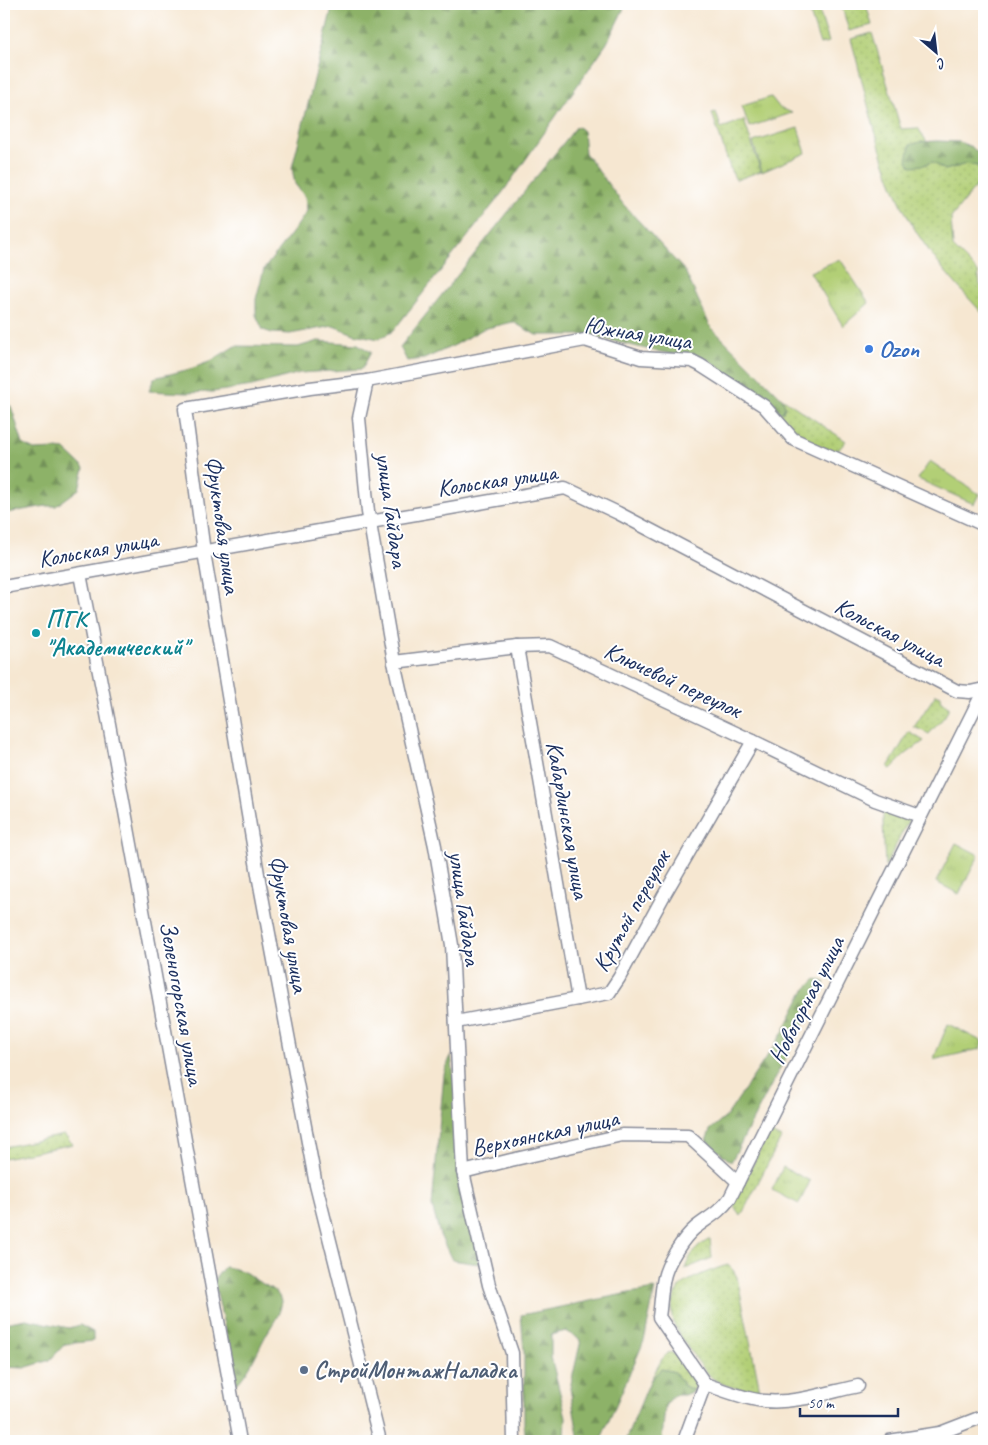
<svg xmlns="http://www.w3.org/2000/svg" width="988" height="1445" font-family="Caveat,sans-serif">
<defs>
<pattern id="grass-dots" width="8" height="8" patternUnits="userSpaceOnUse" patternTransform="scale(1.25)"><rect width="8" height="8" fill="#b2cf76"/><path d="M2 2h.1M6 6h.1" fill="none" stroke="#98b268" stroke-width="1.8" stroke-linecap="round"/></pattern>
<pattern id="forest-firs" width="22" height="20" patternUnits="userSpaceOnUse" patternTransform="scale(1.25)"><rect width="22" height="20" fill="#8db267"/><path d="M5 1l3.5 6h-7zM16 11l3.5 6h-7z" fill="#729158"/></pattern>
<pattern id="park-tufts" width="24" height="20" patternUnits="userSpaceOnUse" patternTransform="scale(1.25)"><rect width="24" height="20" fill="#b2cf76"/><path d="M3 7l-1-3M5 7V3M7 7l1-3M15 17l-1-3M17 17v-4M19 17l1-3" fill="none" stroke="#98b268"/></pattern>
</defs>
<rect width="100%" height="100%" fill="#fff"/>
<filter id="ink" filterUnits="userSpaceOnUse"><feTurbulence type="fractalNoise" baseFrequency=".02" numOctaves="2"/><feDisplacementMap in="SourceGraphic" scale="10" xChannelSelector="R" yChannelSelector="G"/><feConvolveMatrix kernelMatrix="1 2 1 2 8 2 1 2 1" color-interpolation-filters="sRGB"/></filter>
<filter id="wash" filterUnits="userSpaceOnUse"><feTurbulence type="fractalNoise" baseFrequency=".0096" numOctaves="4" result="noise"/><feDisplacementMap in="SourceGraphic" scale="20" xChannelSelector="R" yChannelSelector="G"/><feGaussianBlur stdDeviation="1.12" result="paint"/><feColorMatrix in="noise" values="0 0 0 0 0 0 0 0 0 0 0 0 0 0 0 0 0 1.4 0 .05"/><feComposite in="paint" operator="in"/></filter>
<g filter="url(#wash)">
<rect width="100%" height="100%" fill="#f6e7d1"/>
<g fill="url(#grass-dots)" stroke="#667f6a">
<polygon points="807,4 817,4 829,42 820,44"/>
<polygon points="841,4 866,4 872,25 849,31"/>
<path d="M 872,33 L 901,129 L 918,128 L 927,142 L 920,142 L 924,165 L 932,162 L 945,170 L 966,164 L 984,167 L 984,176 L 951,218 L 953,247 L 978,272 L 980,285 L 984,289 L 984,315 C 963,292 942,270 925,245 C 883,186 870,108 851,39 Z"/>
<polygon points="716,112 721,128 744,120 761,171 736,180 731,171 712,113"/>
<polygon points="782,398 846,441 836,453 802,438 778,413 783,412 785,406"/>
<polygon points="936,694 941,696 940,701 949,707 945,716 929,734 914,727"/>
<polygon points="909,732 924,741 906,754 891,769 888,767"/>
<polygon points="886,808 909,819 885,867 883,821 883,815"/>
<polygon points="769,1132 781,1138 741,1216 735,1208 734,1202"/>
<polygon points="64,1135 73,1144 4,1158 4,1147"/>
<path d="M 710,1239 L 712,1258 L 685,1269 C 690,1254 696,1247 710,1239 Z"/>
<path d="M 728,1265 L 733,1270 L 737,1277 L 760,1390 C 744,1390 728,1388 715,1380 C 705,1374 672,1328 672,1317 C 671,1308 674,1295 679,1288 C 686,1279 717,1268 728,1265 Z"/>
<path d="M 669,1352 C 682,1355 690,1372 696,1383 L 694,1391 L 683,1385 L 675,1372 L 661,1369 L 650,1381 L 662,1359 Z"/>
</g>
<g fill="url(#forest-firs)" stroke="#547062">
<polygon points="333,4 626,4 607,43 503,192 393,331 379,339 354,334 333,326 290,334 272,333 263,330 256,315 256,299 264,269 295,229 307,211 305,197 295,184 292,168"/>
<polygon points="577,126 583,131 585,153 623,204 685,271 710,326 782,398 785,406 783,412 778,413 709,360 655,351 587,335 536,335 513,322 483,329 455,345 424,359 407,361 400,347"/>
<polygon points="937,141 959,142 972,147 984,159 984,167 966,164 945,170 932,162 924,165 911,166 907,161 910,145 920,142"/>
<polygon points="318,341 358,344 371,352 362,369 300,373 252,386 213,392 186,393 149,391 154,378 190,369 209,362 235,346 298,347"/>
<polygon points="4,402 11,406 23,444 34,450 56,449 65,450 84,468 79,489 56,506 46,506 6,513 4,515"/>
<polygon points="816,979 825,982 731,1162 706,1141 710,1130 726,1117 782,1034 804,991"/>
<polygon points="451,1055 479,1264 452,1260 440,1235 432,1206 444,1074"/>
<path d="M 224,1267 C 231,1268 239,1269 246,1273 C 250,1275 252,1278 256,1280 C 265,1286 283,1291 281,1306 C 279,1317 270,1327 265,1337 C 256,1354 250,1370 237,1384 L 214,1280 Z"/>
<polygon points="655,1289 644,1341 600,1441 579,1441 570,1388 581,1340 566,1331 551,1335 551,1357 566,1417 565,1437 551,1441 526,1441 524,1424 524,1352 521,1315 629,1293"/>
<polygon points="26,1319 69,1328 80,1325 93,1332 93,1341 65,1344 50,1360 24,1368 4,1367 4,1323"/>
<polygon points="661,1369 675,1372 683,1385 694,1391 684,1395 674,1395 665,1406 662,1441 625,1441 650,1381"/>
</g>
<g fill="url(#park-tufts)" stroke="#667f6a">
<polygon points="771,97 779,107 792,113 749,127 742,106"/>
<polygon points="798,128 806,153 762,172 753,142"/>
<polygon points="840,259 869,303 843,326 810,272"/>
<polygon points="930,461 979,494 974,504 918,479"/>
<polygon points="956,843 979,855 959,894 936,882"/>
<polygon points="948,1024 983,1042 980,1049 933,1060"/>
<polygon points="783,1167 810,1181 799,1204 772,1190"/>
</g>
</g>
<g filter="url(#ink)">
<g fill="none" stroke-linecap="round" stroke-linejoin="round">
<defs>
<g id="minor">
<polyline points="367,381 359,418 368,512 394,662 435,846 452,945 463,1172 489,1285 512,1353 514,1441"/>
<polyline points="80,574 109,724 240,1441"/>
<polyline points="4,587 370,522 565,488 618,513 957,691 970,692 984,689"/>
<polyline points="517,647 578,999"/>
<polyline points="394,662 517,647 550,646 753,741 875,800 920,816"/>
<polyline points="456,1022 609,993 619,978 663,897 753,741"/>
<polyline points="463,1172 511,1160 622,1135 688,1136 738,1182"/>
<path d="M 705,1384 C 723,1390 747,1400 765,1401 C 795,1404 829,1392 858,1386"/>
<polyline points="380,1441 316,1185 259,880 204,552 185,409 310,388 367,381 585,340 641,358 692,361 700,365 764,406 793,439 984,525"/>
<path d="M 684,1441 L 705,1384 L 659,1317 C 661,1304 661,1291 664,1278 C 667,1263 683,1238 695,1228 C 709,1217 719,1213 730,1198 L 984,690"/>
<polyline points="889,1441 940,1433 984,1416"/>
</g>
</defs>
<use href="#minor" stroke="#888b98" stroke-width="15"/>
<use href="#minor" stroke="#fff" stroke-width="12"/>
</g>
</g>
<circle fill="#3f7fe0" stroke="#fff" stroke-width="2" cx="869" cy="349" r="5"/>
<circle fill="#0f9aa8" stroke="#fff" stroke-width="2" cx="36" cy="633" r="5"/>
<circle fill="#5c6f8a" stroke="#fff" stroke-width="2" cx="304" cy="1370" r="5"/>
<g text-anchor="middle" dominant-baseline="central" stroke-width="4" stroke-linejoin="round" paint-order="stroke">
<g font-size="24" fill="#1b2f5e" stroke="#fff">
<text transform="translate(638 333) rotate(9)">Южная улица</text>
<text transform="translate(497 480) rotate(-8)">Кольская улица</text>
<text transform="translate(392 510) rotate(82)">улица Гайдара</text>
<text transform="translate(223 525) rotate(82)">Фруктовая улица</text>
<text transform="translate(98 549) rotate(-10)">Кольская улица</text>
<text transform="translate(890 632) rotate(28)">Кольская улица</text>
<text transform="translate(673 680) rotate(25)">Ключевой переулок</text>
<text transform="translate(568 820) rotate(80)">Кабардинская улица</text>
<text transform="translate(465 908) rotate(82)">улица Гайдара</text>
<text transform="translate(631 911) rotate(-61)">Крутой переулок</text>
<text transform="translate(289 924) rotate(80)">Фруктовая улица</text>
<text transform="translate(806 1000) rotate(-63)">Новогорная улица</text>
<text transform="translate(182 1003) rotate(80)">Зеленогорская улица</text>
<text transform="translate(545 1133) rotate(-12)">Верхоянская улица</text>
</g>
<g font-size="24" font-weight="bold" fill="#366cbe" stroke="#fff" text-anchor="start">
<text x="879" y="349">Ozon</text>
</g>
<g font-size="24" font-weight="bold" fill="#0d838f" stroke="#fff" text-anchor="start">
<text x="46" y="619">ПГК<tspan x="46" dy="28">"Академический"</tspan></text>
</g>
<g font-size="24" font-weight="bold" fill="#4e5e75" stroke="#fff" text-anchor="start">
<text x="314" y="1370">СтройМонтажНаладка</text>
</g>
</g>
<rect width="988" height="1445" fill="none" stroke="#fff" stroke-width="20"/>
<g transform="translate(936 52) rotate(152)" stroke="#ffffff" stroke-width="4" paint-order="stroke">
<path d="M0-4L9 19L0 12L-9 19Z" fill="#1b2f5e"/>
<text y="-8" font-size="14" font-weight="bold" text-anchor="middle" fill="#1b2f5e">С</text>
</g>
<path d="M800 1408v8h98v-8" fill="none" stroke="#1b2f5e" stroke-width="2.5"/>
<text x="808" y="1408" font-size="15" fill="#1b2f5e" stroke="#ffffff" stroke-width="4" paint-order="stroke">50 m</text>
</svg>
